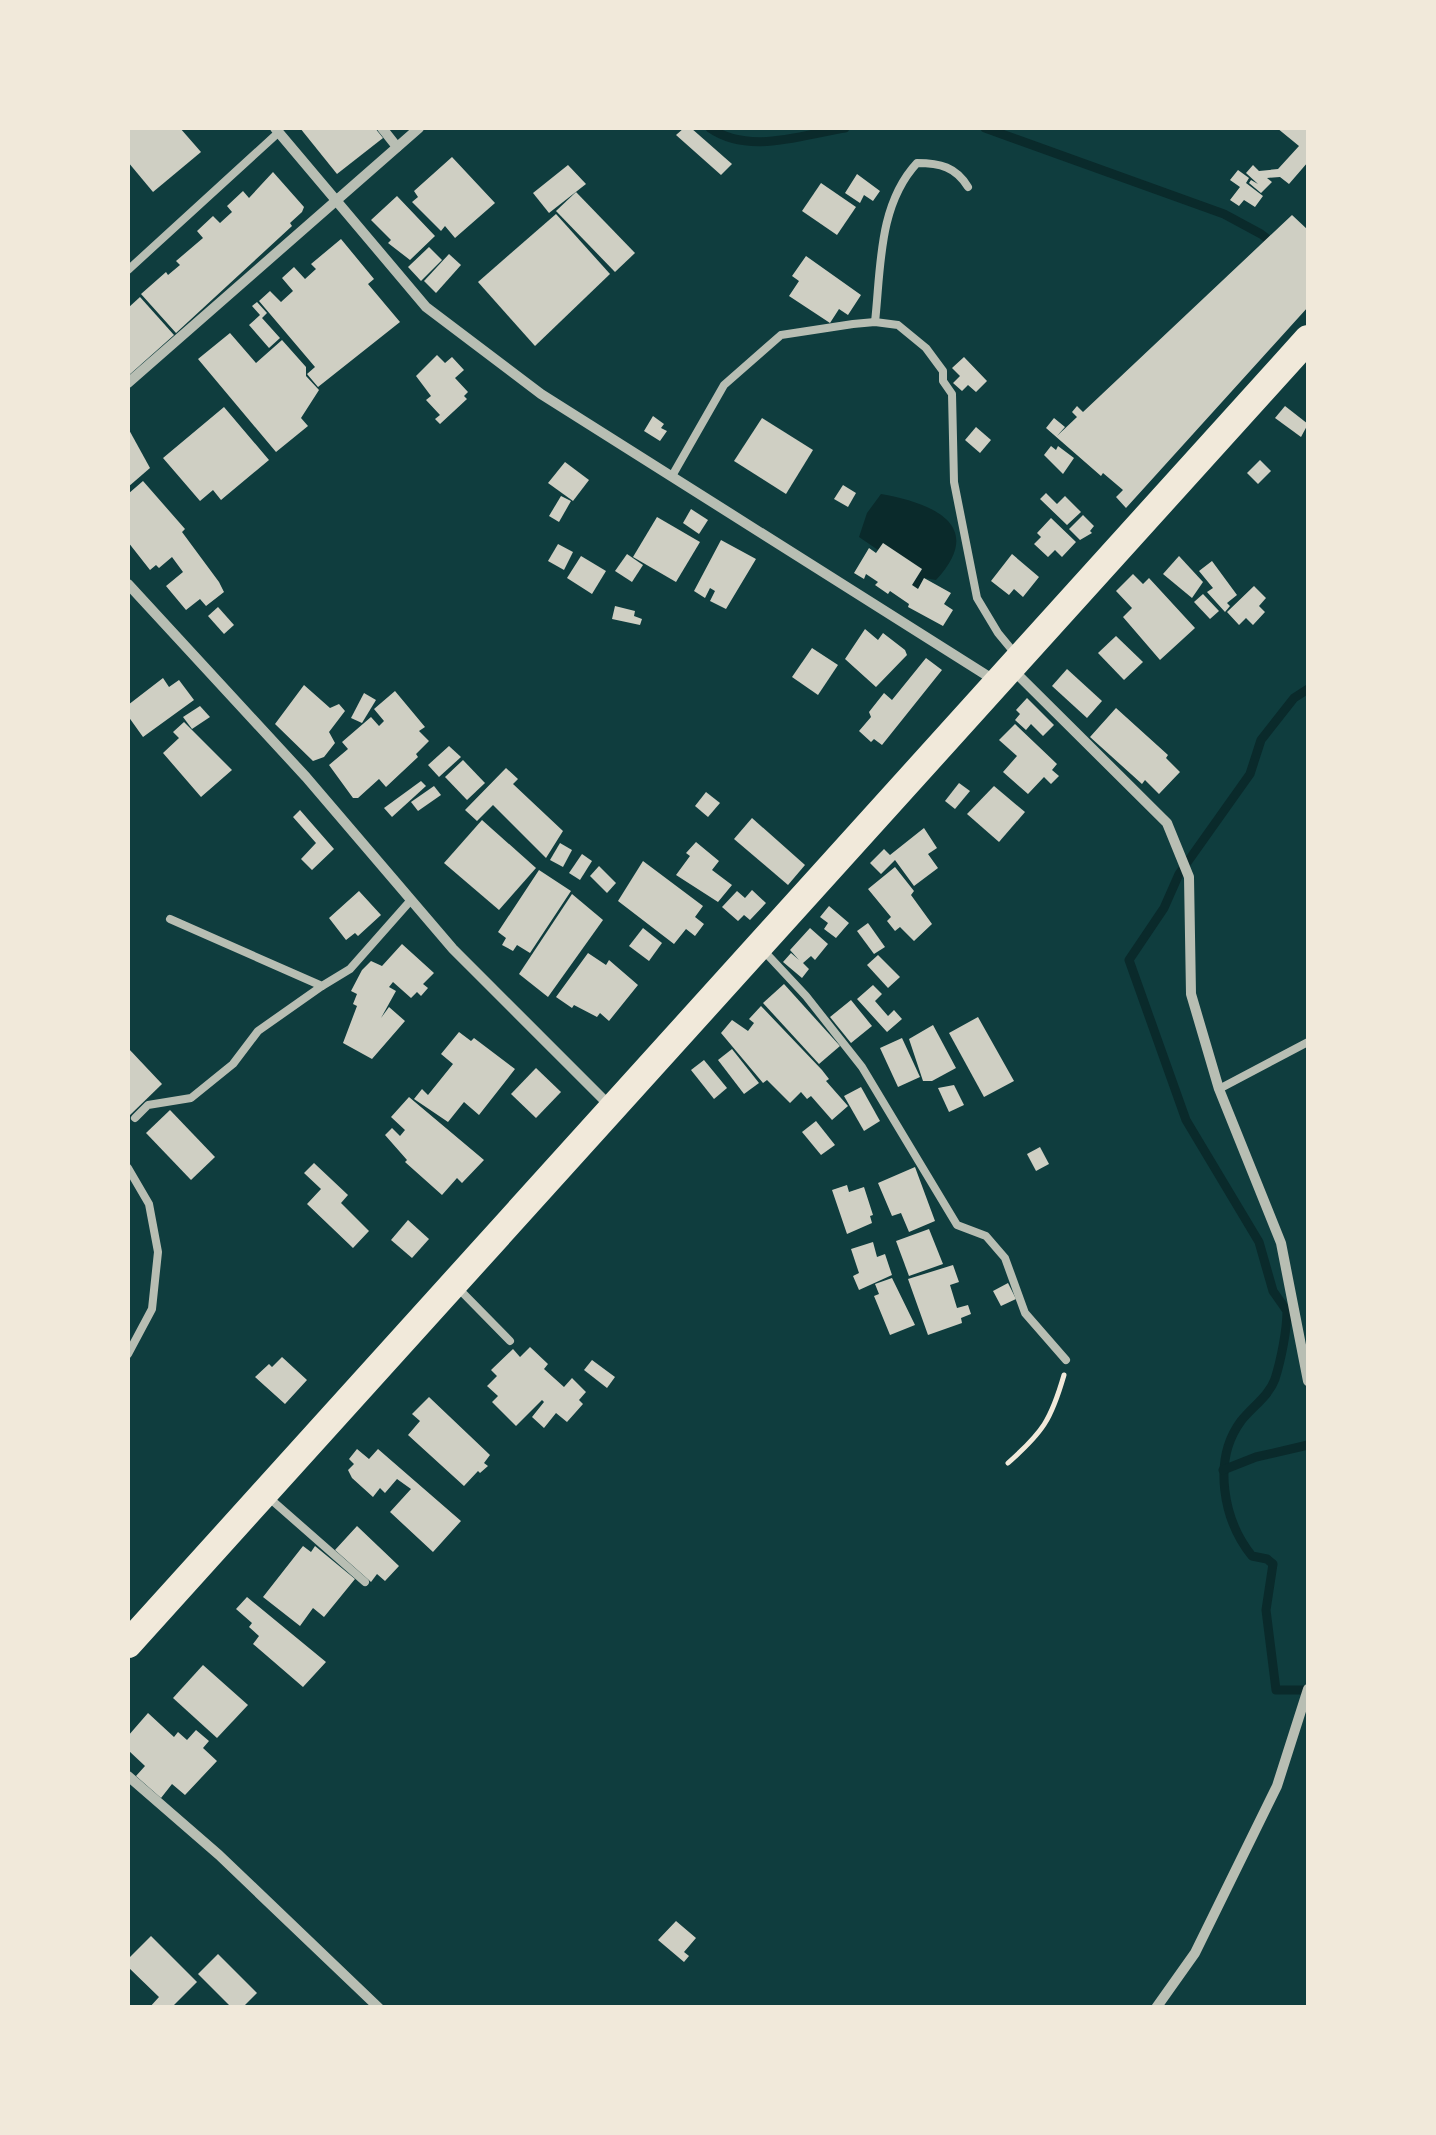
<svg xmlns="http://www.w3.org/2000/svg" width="1436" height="2135" font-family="'DejaVu Sans',sans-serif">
<rect width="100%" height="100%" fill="#0f3d3e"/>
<path fill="#0a2a2b" d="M 881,494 C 932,503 987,525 936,580 L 924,578 L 918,589 L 912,585 L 922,569 L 883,543 L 878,550 L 859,537 L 867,513 Z"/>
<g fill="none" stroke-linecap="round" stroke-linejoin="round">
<g stroke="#0a2a2b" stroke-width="9">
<path d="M 710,128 C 749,155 801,135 845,128"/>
<polyline points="985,128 1224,214 1261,234 1273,243"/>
<path d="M 1308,689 L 1294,698 L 1261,740 L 1250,774 L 1179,874 L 1164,908 L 1129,960 L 1186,1120 L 1259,1242 L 1273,1291 L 1287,1311 C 1287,1330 1281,1360 1275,1379 C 1269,1396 1252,1407 1241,1421 C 1212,1460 1223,1520 1252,1556 L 1267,1559 L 1273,1564 L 1266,1610 L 1276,1690 L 1308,1690"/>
<polyline points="1223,1470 1256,1457 1308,1445"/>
</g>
</g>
<g fill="#cfcfc3">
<polygon points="128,128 180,128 201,152 153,192 128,162"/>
<polygon points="300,128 375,128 383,138 337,174"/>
<polygon points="684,128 691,128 732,164 721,175 676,135"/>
<polygon points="1277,128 1308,128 1308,162 1289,184 1280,177 1267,178 1272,182 1261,193 1249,183 1251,180 1258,184 1246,173 1253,165 1259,171 1278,169 1299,146"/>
<polygon points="452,157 495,203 455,238 445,226 441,231 412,202 418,197 414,191"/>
<polygon points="568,165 586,184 549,213 533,193"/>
<polygon points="1238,170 1249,178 1246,183 1263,196 1255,207 1244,200 1239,206 1230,200 1240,187 1230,180"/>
<polygon points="273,172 304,207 302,212 290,223 292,226 176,333 141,294 166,272 168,275 180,265 176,261 203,238 197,231 213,216 220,223 232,212 227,206 243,191 249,198"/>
<polygon points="857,174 880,191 873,201 864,195 860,203 845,193"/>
<polygon points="821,183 856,207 837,235 802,211"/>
<polygon points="576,192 635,253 615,272 556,211"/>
<polygon points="397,196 435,236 410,260 388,243 391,240 371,220"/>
<polygon points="556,214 610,274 535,346 478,282"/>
<polygon points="1292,215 1308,230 1308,307 1126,508 1116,497 1123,490 1103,473 1101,476 1046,428 1054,418 1065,427 1057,436 1077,417 1072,412 1077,406 1083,412"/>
<polygon points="341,239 374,279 368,284 400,322 318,387 307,374 315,367 259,301 270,291 281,302 293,291 282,278 294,267 305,279 316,269 311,264"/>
<polygon points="429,247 442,260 421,281 408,267"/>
<polygon points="449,254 461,265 436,293 424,281"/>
<polygon points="806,256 861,295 848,315 839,309 830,323 789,296 799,281 792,276"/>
<polygon points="140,297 174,335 128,376 128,308"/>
<polygon points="257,302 267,313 262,318 280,338 269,348 249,325 260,315 252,306"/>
<polygon points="230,333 256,363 282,340 306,367 306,376 319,390 301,418 308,426 276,452 198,359"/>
<polygon points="437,355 445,363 452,357 464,370 455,378 468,392 464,396 467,399 440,424 435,419 440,415 426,400 431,396 416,376"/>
<polygon points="964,357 987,381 976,392 968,385 962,391 953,383 960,376 952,368"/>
<polygon points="1285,406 1308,424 1301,437 1275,418"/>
<polygon points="224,407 269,460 221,500 213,490 200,501 163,458"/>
<polygon points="653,416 664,424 661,428 667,431 660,441 644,431"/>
<polygon points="762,418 813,450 786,494 734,461"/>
<polygon points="976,427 991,440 980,453 965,440"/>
<polygon points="128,428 150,468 128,487"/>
<polygon points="1051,446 1056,450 1058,446 1074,458 1063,474 1044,455"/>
<polygon points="1260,460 1271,471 1258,484 1247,473"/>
<polygon points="565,462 589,480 573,501 548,483"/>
<polygon points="143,481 185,529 182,532 219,582 224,592 206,606 200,599 186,610 166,586 183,572 172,557 159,568 156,565 150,570 128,542 128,494"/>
<polygon points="843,485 856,493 848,507 834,499"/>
<polygon points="1046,493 1057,504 1065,496 1081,512 1067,525 1040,499"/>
<polygon points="561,496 571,501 559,522 549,516"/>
<polygon points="691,509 708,520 699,534 683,523"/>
<polygon points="1083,515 1094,526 1090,531 1092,533 1080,540 1069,529"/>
<polygon points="657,517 700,542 676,582 633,557"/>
<polygon points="1051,518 1076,542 1062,557 1055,550 1048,557 1034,544 1041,537 1037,533"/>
<polygon points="721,540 756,559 726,609 710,601 715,591 710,588 705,598 694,591"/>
<polygon points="883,543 922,569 912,585 918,589 924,578 951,593 944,604 953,610 943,626 908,607 909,604 890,591 888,594 875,585 878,582 866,574 864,579 854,573 869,548 876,553"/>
<polygon points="558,544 573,552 564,570 548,561"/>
<polygon points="627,554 643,565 632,582 615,571"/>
<polygon points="1012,554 1039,577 1023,597 1014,589 1009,595 991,581"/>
<polygon points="581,556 606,571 592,594 567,578"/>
<polygon points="1179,556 1203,582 1192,598 1163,574"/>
<polygon points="1212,561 1237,595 1227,603 1230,606 1225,612 1207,592 1213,588 1199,571"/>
<polygon points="1133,574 1143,584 1149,578 1195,628 1160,660 1123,617 1132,608 1116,591"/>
<polygon points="1254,586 1266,598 1259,606 1265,612 1253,625 1246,618 1239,625 1227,612"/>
<polygon points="1203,594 1219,611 1210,619 1194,602"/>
<polygon points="615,606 635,611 634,616 642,619 640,625 612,619"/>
<polygon points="218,607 234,625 224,634 208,616"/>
<polygon points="865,629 878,640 883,633 905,650 907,655 876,687 845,659"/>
<polygon points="1116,636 1143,662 1124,680 1098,653"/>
<polygon points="812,648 838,665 818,695 792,677"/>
<polygon points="926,658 942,670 882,745 874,739 871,742 859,731 871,717 869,712 884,693 892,700"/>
<polygon points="1067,669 1102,701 1087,718 1052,686"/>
<polygon points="163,678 169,687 179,680 194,700 143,737 128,716 128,705"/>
<polygon points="304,685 330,708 339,704 345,711 329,732 335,743 324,757 313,761 275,724"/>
<polygon points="395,691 425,727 419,731 429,741 416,754 418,757 386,787 379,779 358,798 353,798 329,765 348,749 342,742 371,717 379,726 384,721 374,709"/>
<polygon points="364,693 376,700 362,723 351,718"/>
<polygon points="1027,698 1054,725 1043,736 1031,724 1026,730 1015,720 1020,714 1016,710"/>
<polygon points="200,706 210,717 192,729 183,717"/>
<polygon points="1116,708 1168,755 1166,758 1180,772 1159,794 1145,780 1142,784 1090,737"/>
<polygon points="184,722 232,770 201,797 163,753 179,738 173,732"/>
<polygon points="1015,724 1057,764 1052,770 1059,776 1051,784 1044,777 1028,794 1003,772 1017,756 999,740"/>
<polygon points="449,746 461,757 439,777 428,765"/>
<polygon points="463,760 485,783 467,800 445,777"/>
<polygon points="506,768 518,779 513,784 563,831 546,858 493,805 477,821 465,810"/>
<polygon points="421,781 426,786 392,817 384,808"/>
<polygon points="959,783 970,791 955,809 945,801"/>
<polygon points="434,786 441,795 418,811 411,802"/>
<polygon points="994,786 1025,812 999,842 967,814"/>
<polygon points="706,792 720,803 708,817 695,806"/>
<polygon points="300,810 334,849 312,870 301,859 316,843 293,817"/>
<polygon points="752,818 805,865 788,885 734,839"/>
<polygon points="482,820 536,868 499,910 444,863"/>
<polygon points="924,828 937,848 928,854 938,868 914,886 895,860 881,874 870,863 884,849 890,855"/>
<polygon points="696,842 719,861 712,870 732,885 718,902 676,875 690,856 686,853"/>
<polygon points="560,843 572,850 563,867 550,860"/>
<polygon points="582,854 592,861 580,880 569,873"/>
<polygon points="643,861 703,906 695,917 704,924 695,936 686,929 674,944 618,901"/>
<polygon points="599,866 616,883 607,893 590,876"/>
<polygon points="895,867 914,891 911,895 932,924 914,941 900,927 895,931 887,921 891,917 868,889"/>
<polygon points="539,870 571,891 530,953 517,945 513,951 502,945 506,938 498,932"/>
<polygon points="752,890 766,903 750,920 744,915 738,921 722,907 737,891 745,898"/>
<polygon points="359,891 381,915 358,936 355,933 346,940 329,918"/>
<polygon points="572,894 603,920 548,997 519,974"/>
<polygon points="829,906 849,923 836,938 824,929 828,923 820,917"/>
<polygon points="868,923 885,947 874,954 857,931"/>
<polygon points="643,928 662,943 649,961 629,946"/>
<polygon points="810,928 828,944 815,960 811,956 803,963 809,969 802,978 783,962 791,953 799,960 790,950"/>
<polygon points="402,944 434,973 423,984 428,988 421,996 417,992 411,998 393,982 389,987 396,991 381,1018 389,1007 405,1021 372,1059 343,1043 357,1006 353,1004 357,994 351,991 362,970 371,961 382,966"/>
<polygon points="588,953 606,965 609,960 638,985 609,1021 600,1013 597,1017 574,1005 572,1008 556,997"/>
<polygon points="878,955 900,977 888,988 867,965"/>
<polygon points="784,984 840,1046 819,1064 763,1003"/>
<polygon points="873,985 882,994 875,1001 888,1016 894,1010 902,1019 887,1032 857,999"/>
<polygon points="851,1000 872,1026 851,1043 830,1017"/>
<polygon points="761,1006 822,1070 829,1079 826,1081 848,1106 832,1120 811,1096 807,1099 801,1092 790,1103 767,1080 763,1083 721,1033 732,1020 748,1031 754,1023 749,1019"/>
<polygon points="978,1017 1014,1081 984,1097 949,1033"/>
<polygon points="933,1025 956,1068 932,1081 923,1081 909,1039"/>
<polygon points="459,1032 471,1041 474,1038 515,1069 479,1115 464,1102 448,1122 414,1099 422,1089 428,1095 453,1064 441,1054"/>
<polygon points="902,1038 920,1077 898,1087 880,1048"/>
<polygon points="128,1048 162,1084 128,1117"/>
<polygon points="732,1049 759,1083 744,1094 718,1060"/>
<polygon points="704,1060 727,1088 714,1099 691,1070"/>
<polygon points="536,1068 561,1092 536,1118 511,1094"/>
<polygon points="954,1085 964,1105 949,1112 938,1088"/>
<polygon points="861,1087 880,1121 864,1131 844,1096"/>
<polygon points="409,1097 484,1160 462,1183 457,1178 442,1195 405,1162 407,1160 385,1135 392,1128 400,1136 405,1130 391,1117"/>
<polygon points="170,1110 215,1157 191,1180 146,1133"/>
<polygon points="816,1121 835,1145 821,1155 802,1132"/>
<polygon points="1040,1147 1049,1164 1036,1171 1027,1154"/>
<polygon points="314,1163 348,1195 341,1203 369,1231 353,1248 307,1204 321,1189 304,1173"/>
<polygon points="915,1167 935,1221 909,1232 901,1213 892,1216 878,1183"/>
<polygon points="847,1185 849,1192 864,1187 873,1215 870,1216 872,1223 847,1234 832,1190"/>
<polygon points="408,1220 429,1239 412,1258 391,1240"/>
<polygon points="929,1229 943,1264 909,1276 896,1241"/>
<polygon points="873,1242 877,1257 885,1254 892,1275 859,1290 853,1276 859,1273 851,1249"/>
<polygon points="953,1265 959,1282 950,1285 957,1308 968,1305 971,1314 961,1318 962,1323 928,1335 908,1279"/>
<polygon points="892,1278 915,1325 890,1335 874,1296 879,1294 875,1284"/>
<polygon points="1008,1283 1016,1299 1001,1306 993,1291"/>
<polygon points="530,1347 548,1364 544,1369 564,1387 572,1378 586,1392 579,1400 583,1404 567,1422 556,1413 544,1428 532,1417 544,1402 542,1400 516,1426 492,1402 498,1396 487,1386 497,1376 491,1370 513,1349 520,1357"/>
<polygon points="282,1357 307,1380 285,1404 255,1377 269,1364 272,1367"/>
<polygon points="592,1360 615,1377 607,1388 584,1370"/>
<polygon points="429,1397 490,1455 484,1463 488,1466 480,1473 478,1471 464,1486 408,1435 420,1421 412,1414"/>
<polygon points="357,1449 369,1459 378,1449 461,1521 433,1552 390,1512 411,1489 397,1479 385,1493 380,1488 373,1497 352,1478 348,1470 354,1464 349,1459"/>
<polygon points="357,1526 399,1566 385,1581 377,1574 371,1582 335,1550"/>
<polygon points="303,1546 311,1552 315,1546 355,1579 324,1617 313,1608 300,1626 263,1597"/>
<polygon points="247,1597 326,1662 303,1687 253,1644 259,1636 249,1627 252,1623 236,1609"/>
<polygon points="203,1665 248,1705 217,1738 173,1698"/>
<polygon points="148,1713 174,1737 178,1732 187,1740 196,1730 209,1741 203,1748 217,1761 185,1795 172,1784 161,1798 136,1776 145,1766 128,1750 128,1736"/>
<polygon points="676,1921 696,1938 684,1952 689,1956 684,1962 658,1940"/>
<polygon points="151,1936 197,1982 174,2005 177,2008 149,2008 159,1997 128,1967 128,1959"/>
<polygon points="218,1954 257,1993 242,2008 232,2008 198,1974"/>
</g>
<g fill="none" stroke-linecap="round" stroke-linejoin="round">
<path stroke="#f1e9da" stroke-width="5" d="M 1008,1463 C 1043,1432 1051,1420 1064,1375"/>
<g stroke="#b8beb3" stroke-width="8">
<polyline points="128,270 279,132"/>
<path d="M 875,322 C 881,268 878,205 917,163 C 940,163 956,167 968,187"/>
<polyline points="672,476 724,385 781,335 853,324 875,322 898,325 926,348 943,371 943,381 952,394 954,482 977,598 998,633 1017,656"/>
<polyline points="170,919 322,986 350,969 411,900"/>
<polyline points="763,950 806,996 862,1067 957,1225 986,1236 1005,1258 1025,1313 1066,1360"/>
<polyline points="1219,1089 1308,1042"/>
<polyline points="135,1118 148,1105 191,1098 233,1064 258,1031 322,986"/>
<polyline points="128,1168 149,1204 158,1252 152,1309 128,1354"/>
<polyline points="457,1287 510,1341"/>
<polyline points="267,1496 365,1582"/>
</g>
<g stroke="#b8beb3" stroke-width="10">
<polyline points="275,128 426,307 541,394 994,680"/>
<polyline points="382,128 397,147"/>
<polyline points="128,383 419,128"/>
<polyline points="128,584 306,777 453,949 612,1108"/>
<polyline points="1012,669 1167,823 1189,877 1191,994 1219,1089 1281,1243 1308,1381"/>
<polyline points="128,1776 219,1855 379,2008"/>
<polyline points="1156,2008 1195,1953 1277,1786 1308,1689"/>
</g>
<polyline stroke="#f1e9da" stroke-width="28" points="128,1644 1308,339"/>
</g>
<rect width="1436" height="2135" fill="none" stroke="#f1e9da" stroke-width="260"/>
</svg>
